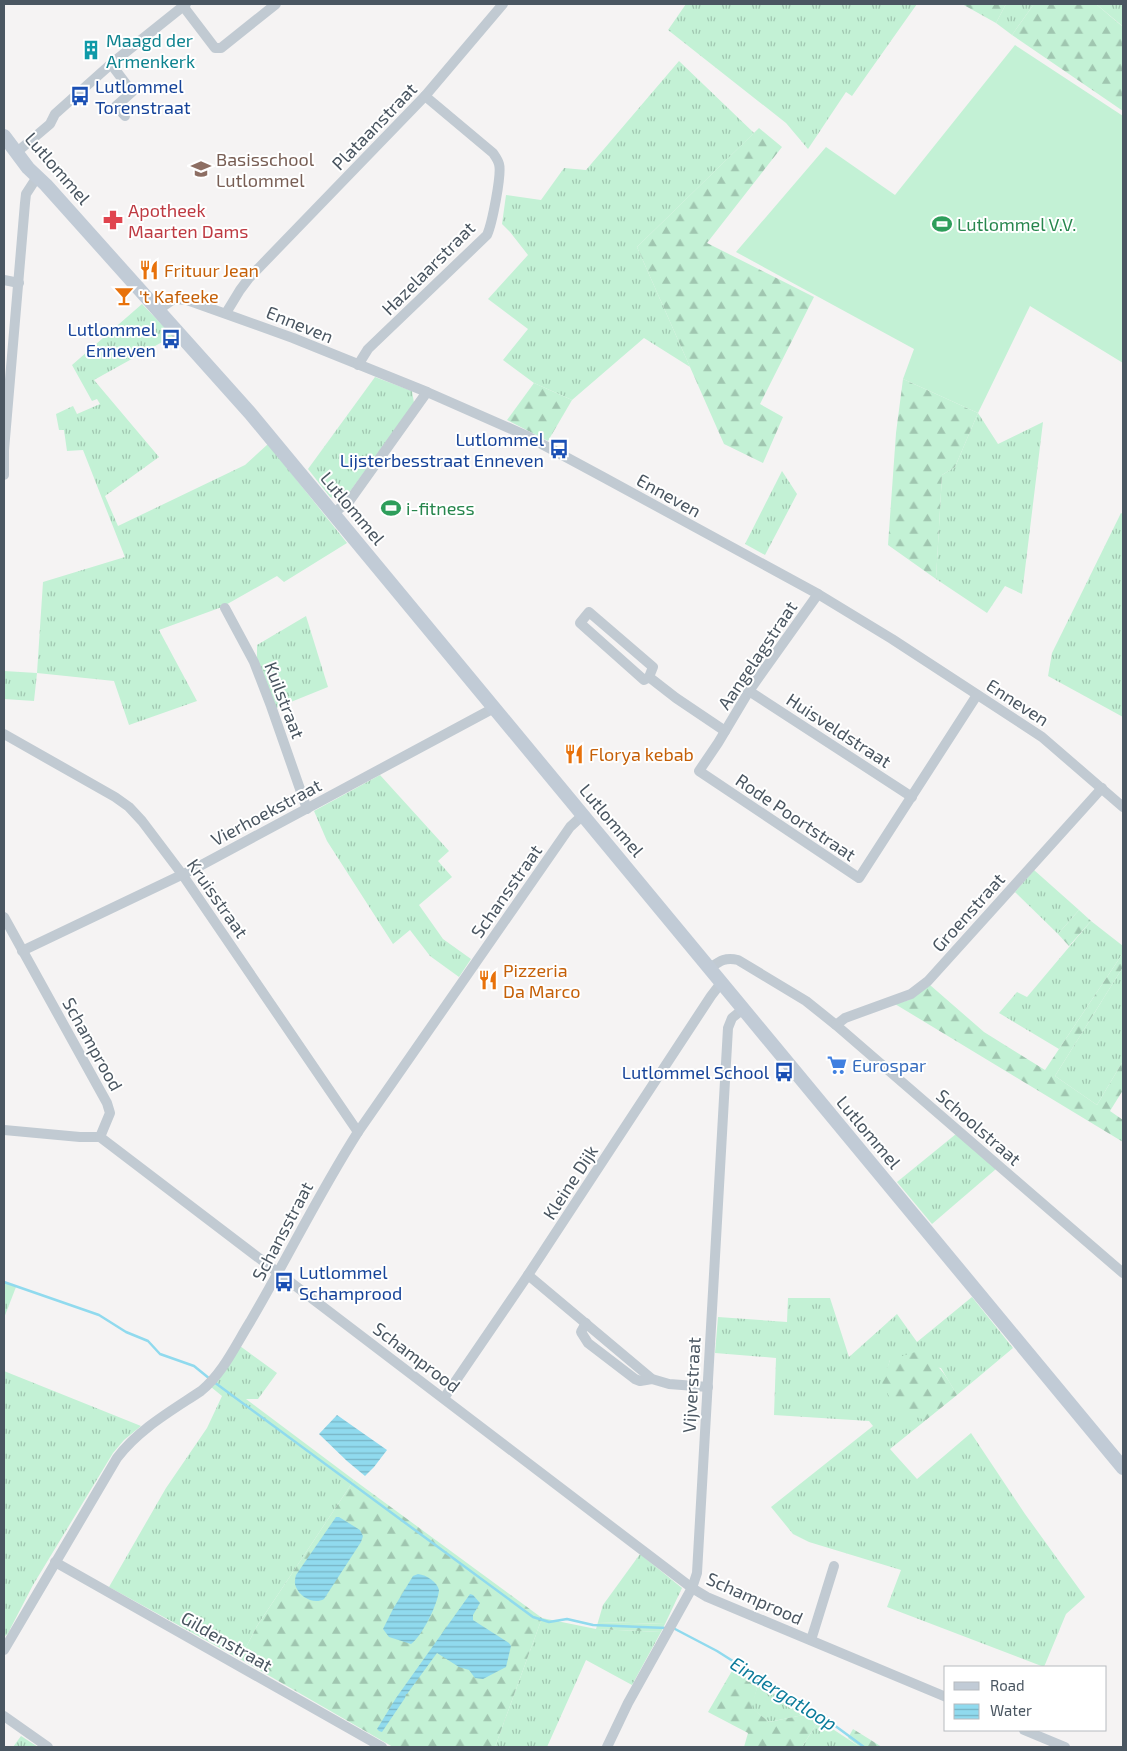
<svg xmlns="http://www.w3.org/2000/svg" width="1127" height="1751" font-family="'Exo 2',sans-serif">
<defs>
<pattern id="grass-tufts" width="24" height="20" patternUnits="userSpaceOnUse" patternTransform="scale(1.25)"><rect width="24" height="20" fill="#c3f1d5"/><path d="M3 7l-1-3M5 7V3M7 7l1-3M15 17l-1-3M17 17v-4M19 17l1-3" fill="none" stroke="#a0c6b0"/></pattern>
<pattern id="forest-firs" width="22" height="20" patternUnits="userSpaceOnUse" patternTransform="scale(1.25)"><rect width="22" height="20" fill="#c3f1d5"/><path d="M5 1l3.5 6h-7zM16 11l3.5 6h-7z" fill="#a0c6b0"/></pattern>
<pattern id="water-rules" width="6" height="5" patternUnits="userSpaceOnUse" patternTransform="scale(1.25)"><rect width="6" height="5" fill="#90daee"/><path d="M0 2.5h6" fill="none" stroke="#78b4c4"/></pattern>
</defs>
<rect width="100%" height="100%" fill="#f5f3f3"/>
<g fill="url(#grass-tufts)">
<polygon points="686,4 917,4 852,96 846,92 808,149 786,123 668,30"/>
<polygon points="1006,4 1034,4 1012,35 996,23"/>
<polygon points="1096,4 1123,4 1123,27 1120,24"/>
<polygon points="679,61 754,133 637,247 690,367 644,338 572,400 534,383 503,360 528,329 488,299 528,255 510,232 502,224 506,195 541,200 564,168 586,170"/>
<polygon points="142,304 173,336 94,380 159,457 105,496 118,526 245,465 268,444 347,543 284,582 277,576 222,607 159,630 197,701 129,725 114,681 37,673 34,701 4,699 4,671 37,673 43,582 125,557 83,450 67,451 64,430 59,430 56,414 73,406 77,414 100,404 97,399 92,401 72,365"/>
<polygon points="375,377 412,391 414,403 346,497 341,501 330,497 308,469"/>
<polygon points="978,413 998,444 1043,422 1022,594 1005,586 987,613 936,579 942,475 955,467"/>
<polygon points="782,471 797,494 765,555 745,544"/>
<polygon points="1121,513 1123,514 1123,717 1048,676 1052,653"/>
<polygon points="306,616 328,687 276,708 257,659 257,645"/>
<polygon points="380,775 449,851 438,861 452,877 419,905 443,939 471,959 459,977 430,956 410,930 393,944 327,841 314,811"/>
<polygon points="1034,870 1079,910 1058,934 1015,892"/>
<polygon points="1091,921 1123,946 1123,953 1059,1049 999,1013 1017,992 1027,997"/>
<polygon points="1123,967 1123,1061 1097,1105 1055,1076"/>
<polygon points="956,1134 996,1169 932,1224 897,1182"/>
<polygon points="4,1282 16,1287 4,1318"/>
<polygon points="972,1297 1013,1348 957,1395 941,1368 890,1360 887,1370 914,1415 926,1420 890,1449 917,1479 971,1433 1025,1514 1085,1597 1066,1614 1044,1667 887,1607 901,1570 809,1542 793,1534 771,1507 873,1426 869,1421 774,1415 776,1358 715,1353 718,1317 787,1322 788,1298 830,1298 849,1357 897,1314 917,1342"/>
<polygon points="240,1346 277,1373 258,1399 246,1399 354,1480 257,1626 240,1659 109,1587 166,1488 207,1428 222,1396 211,1387"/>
<polygon points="4,1371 141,1426 124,1440 113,1453 33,1585 7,1635 4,1636"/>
<polygon points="640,1554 682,1588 665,1624 598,1622 603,1605"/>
<polygon points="542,1618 596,1629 661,1632 632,1685 586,1660 547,1747 495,1747"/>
<polygon points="758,1684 808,1714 769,1722 751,1708"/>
<polygon points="819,1720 860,1747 802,1747"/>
<polygon points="21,1736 38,1747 13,1747"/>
</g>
<g fill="url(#forest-firs)">
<polygon points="962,4 1006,4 996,23"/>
<polygon points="1034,4 1096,4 1123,27 1123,111 1012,35"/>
<polygon points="759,128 782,147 707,243 814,297 760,404 783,417 763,463 724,444 637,247"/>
<polygon points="903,379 978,413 955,467 942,475 936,579 888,545 896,433"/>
<polygon points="534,383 572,400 548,441 507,420"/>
<polygon points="1079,910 1091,921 1069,946 1058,934"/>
<polygon points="1123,953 1123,967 1055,1076 1097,1105 1123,1061 1123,1090 1110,1111 1123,1120 1123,1142 895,1004 909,1000 930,985 984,1032 1045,1070"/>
<path d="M 915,1352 C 939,1362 945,1374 957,1395 L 926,1420 L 897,1411 L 882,1383 L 890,1360 Z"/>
<polygon points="354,1480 542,1618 495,1747 393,1747 240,1659 257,1626"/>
<polygon points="598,1622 665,1624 661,1632 596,1629"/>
<polygon points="733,1669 758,1684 752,1708 769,1722 808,1714 819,1720 802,1747 744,1747 748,1733 708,1712"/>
<polygon points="853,1729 882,1747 860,1747 848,1738"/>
</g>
<polygon fill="#c3f1d5" points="1015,45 1123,116 1123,363 1030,306 978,413 903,379 914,349 736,252 826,147 895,195"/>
<g fill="url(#water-rules)">
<polygon points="337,1415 387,1450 374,1467 365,1476 347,1461 319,1434"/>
<path d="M 336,1517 L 339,1517 L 360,1530 L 363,1536 L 361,1542 L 324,1599 C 314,1605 300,1597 296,1587 C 294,1583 295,1579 296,1575 Z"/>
<path d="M 418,1574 C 427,1575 437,1582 439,1590 C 438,1604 422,1636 411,1644 L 389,1637 L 383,1629 L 393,1609 L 413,1576 Z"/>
<polygon points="470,1594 473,1595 480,1603 473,1615 473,1620 509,1643 511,1646 506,1667 483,1679 475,1678 469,1670 459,1667 437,1653 407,1694 406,1694 405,1698 382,1732 379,1731 377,1729 396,1698"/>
</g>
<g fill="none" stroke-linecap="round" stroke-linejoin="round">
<g stroke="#90daee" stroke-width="2.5">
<polyline points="4,1282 99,1315 126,1332 148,1341 160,1354 194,1366 210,1379"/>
<polyline points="214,1382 533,1617 549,1622 567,1619 593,1625 666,1628"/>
<polyline points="675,1629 717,1651 747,1670 756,1679 781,1690 793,1702 801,1703 821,1717 830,1719 834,1725 864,1747"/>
</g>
<g stroke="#c1cad2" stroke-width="10">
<polyline points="183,6 215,48 221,48 276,4"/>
<polyline points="111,64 132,92 116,106 125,116"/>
<polyline points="17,152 50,124 55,114 111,64 186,4"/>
<polyline points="4,280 19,283"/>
<polyline points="158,310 174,299 187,300 293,338 427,392 525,435 603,477 818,594 892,639 1042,737 1123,807"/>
<polyline points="226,313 240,290 249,278 425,96 503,4"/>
<path d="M 358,365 L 368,349 L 487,235 C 492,224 502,174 499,164 C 498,160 495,156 493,153 L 425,96"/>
<polyline points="4,475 4,450 25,203 26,194 37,177"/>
<polyline points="334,513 350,500 427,392"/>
<polyline points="818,594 749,691 718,743 699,771 859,878 977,695"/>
<polyline points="225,608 254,662 271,706 307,809"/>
<polyline points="649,677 644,680 580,623 589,612 653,667 649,677 676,698 725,731"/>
<polyline points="749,691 912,797"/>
<polyline points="4,734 115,797 129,807 142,821 182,874 358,1132"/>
<polyline points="4,917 107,1103 110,1113 100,1137"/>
<polyline points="22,951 196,868 494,708"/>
<path d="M 710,968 C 720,961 725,957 738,960 L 806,1001 L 836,1025 L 1123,1273"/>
<polyline points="836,1025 845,1018 911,994 928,981 1102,788"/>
<polyline points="4,1130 80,1137 100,1137"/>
<polyline points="100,1137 692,1588 707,1597 946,1697"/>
<polyline points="528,1275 652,1379 669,1384 708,1387"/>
<polyline points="586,1323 581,1332 588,1343 635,1379 640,1381 652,1379"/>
<polyline points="444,1398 528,1275 711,996 721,983"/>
<polyline points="55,1562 382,1747"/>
<polyline points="811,1640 834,1566"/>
<path d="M 4,1650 L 117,1458 C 139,1429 171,1411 201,1391 C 223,1373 235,1346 250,1322 C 287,1259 319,1193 358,1132 L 570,827 L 583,815"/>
<polyline points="4,1716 48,1747"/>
<polyline points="1024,1730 1065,1747"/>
<polyline points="607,1747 628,1703 692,1588 697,1573 728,1028 732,1018 743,1009"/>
</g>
<polyline stroke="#c1cbd6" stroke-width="14" points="4,136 28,168 46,185 250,413 1123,1468"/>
</g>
<defs>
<symbol id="building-bare" viewBox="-9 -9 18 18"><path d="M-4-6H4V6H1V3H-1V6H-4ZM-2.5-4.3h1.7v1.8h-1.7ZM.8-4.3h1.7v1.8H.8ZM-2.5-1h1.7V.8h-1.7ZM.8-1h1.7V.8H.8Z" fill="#0f9aa8" stroke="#fff" stroke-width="2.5" paint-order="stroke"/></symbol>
<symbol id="bus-bare" viewBox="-9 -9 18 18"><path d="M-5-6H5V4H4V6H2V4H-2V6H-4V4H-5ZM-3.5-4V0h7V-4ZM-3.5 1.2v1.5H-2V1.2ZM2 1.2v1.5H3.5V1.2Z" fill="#1a4fb4" stroke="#fff" stroke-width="2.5" paint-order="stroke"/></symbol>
<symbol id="school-bare" viewBox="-9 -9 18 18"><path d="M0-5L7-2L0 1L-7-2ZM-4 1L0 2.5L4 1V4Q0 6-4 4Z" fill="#8d6e63" stroke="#fff" stroke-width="2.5" paint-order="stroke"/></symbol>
<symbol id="pharmacy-bare" viewBox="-9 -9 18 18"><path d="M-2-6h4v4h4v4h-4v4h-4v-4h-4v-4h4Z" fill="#e0444e" stroke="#fff" stroke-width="2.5" paint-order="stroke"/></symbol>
<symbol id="stadium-bare" viewBox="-9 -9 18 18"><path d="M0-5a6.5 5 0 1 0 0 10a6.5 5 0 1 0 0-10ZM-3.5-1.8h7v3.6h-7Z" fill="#2e9e5b" stroke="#fff" stroke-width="2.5" paint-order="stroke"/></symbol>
<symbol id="restaurant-bare" viewBox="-9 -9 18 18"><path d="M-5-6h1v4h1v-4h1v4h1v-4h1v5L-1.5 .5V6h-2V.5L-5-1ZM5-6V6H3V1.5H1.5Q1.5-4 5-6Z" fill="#e8710a" stroke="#fff" stroke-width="2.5" paint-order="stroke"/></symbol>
<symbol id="bar-bare" viewBox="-9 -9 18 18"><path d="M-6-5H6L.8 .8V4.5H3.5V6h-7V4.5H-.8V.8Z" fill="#e8710a" stroke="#fff" stroke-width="2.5" paint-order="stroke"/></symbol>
<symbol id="supermarket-bare" viewBox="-9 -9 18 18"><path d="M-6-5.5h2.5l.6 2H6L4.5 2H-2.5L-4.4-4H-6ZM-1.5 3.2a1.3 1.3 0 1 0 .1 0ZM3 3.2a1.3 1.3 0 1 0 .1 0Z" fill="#3f7fe0" stroke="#fff" stroke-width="2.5" paint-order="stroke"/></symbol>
</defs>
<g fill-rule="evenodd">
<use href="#building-bare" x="77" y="36" width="28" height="28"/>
<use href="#bus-bare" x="66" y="82" width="28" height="28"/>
<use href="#school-bare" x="187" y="155" width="28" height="28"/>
<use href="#pharmacy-bare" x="99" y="206" width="28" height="28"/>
<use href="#stadium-bare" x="928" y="210" width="28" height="28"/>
<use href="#restaurant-bare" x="135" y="256" width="28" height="28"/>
<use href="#bar-bare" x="110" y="282" width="28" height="28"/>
<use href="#bus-bare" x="157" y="325" width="28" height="28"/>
<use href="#bus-bare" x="545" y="435" width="28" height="28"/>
<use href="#stadium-bare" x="377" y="494" width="28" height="28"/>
<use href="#restaurant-bare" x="560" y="740" width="28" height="28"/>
<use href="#restaurant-bare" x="474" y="966" width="28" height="28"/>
<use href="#supermarket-bare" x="823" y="1051" width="28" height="28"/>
<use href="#bus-bare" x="770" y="1058" width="28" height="28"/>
<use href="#bus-bare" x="270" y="1268" width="28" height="28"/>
</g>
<g text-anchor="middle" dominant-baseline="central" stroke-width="4" stroke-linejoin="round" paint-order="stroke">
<g font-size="18" fill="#0d838f" stroke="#fff" text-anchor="start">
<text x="106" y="40">Maagd der<tspan x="106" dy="21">Armenkerk</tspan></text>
</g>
<g font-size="18" fill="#164399" stroke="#fff" text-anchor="end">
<text x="95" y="86" text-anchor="start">Lutlommel<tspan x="95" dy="21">Torenstraat</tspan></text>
<text x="156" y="329">Lutlommel<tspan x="156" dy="21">Enneven</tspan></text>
<text x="544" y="439">Lutlommel<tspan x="544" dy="21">Lijsterbesstraat Enneven</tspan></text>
<text x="769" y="1072">Lutlommel School</text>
<text x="299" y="1272" text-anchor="start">Lutlommel<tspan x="299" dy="21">Schamprood</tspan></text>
</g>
<g font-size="18" fill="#4a5661" stroke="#fff">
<text transform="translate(374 126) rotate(-46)">Plataanstraat</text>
<text transform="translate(58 168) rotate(49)">Lutlommel</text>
<text transform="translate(428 268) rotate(-45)">Hazelaarstraat</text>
<text transform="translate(300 324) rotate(22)">Enneven</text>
<text transform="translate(669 495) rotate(29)">Enneven</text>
<text transform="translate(353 508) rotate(50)">Lutlommel</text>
<text transform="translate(757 655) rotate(-56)">Aangelagstraat</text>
<text transform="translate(285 700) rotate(69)">Kuilstraat</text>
<text transform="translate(1018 702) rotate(33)">Enneven</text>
<text transform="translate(839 730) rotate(33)">Huisveldstraat</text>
<text transform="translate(266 812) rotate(-28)">Vierhoekstraat</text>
<text transform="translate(796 817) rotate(34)">Rode Poortstraat</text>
<text transform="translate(612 820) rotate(50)">Lutlommel</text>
<text transform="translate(506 891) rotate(-55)">Schansstraat</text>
<text transform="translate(218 898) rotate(55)">Kruisstraat</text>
<text transform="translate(968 912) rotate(-48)">Groenstraat</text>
<text transform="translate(93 1044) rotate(61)">Schamprood</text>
<text transform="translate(979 1127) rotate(41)">Schoolstraat</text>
<text transform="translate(869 1132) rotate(50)">Lutlommel</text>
<text transform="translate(570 1182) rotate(-57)">Kleine Dijk</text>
<text transform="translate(282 1231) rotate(-62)">Schansstraat</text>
<text transform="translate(417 1357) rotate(37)">Schamprood</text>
<text transform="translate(691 1385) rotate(-87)">Vijverstraat</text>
<text transform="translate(755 1598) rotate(24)">Schamprood</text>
<text transform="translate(227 1641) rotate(30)">Gildenstraat</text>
</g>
<g font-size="18" fill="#785e54" stroke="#fff" text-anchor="start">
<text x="216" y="159">Basisschool<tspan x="216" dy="21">Lutlommel</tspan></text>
</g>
<g font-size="18" fill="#be3a42" stroke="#fff" text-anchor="start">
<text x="128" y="210">Apotheek<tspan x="128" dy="21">Maarten Dams</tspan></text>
</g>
<g font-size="18" fill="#27864d" stroke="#fff" text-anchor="start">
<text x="957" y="224">Lutlommel V.V.</text>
<text x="406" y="508">i-fitness</text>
</g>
<g font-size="18" fill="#c56008" stroke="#fff" text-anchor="start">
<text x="164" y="270">Frituur Jean</text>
<text x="139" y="296">'t Kafeeke</text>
<text x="589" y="754">Florya kebab</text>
<text x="503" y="970">Pizzeria<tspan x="503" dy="21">Da Marco</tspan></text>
</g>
<g font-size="18" fill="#366cbe" stroke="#fff" text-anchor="start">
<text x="852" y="1065">Eurospar</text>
</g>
<g font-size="19" font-style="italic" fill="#0c7c9b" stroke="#fff">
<text transform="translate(784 1693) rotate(32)">Eindergatloop</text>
</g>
</g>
<rect width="1127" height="1751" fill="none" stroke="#4a5661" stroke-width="10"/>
<rect x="944" y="1666" width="162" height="65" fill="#ffffff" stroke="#b7bbc0"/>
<rect x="954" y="1682" width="25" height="8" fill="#c1cbd6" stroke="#b7bbc0"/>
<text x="990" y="1691" font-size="15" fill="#4a5661">Road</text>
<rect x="954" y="1704" width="25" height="15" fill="url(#water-rules)" stroke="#b7bbc0"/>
<text x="990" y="1716" font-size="15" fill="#4a5661">Water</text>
</svg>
